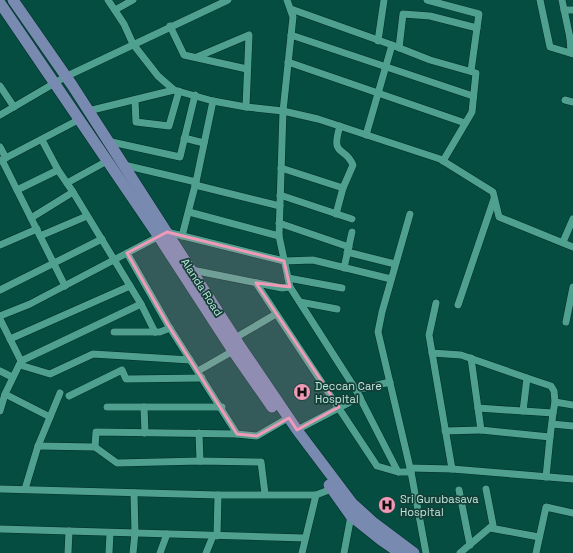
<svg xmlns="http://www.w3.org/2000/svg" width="573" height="553" font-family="'Space Grotesk',sans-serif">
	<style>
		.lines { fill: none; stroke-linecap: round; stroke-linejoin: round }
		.minor-casing { stroke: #012f28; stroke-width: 8 }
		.major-casing { stroke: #012f28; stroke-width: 12 }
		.minor { stroke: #50a08f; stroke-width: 7 }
		.major { stroke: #798ab1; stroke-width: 11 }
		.marked { fill: #f09ab7; fill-opacity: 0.2; stroke: #f09ab7; stroke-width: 3; stroke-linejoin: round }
		.labels { text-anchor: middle; stroke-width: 3.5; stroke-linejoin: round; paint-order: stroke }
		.street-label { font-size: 11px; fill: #c0e6dc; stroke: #133f37 }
		.poi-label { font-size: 11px; fill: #c0e6dc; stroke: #133f37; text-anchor: start }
	</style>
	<rect width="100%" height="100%" fill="#054c41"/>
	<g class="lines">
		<g class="minor-casing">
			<g id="minor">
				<path d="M 108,0 L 124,24 L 133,44 L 158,76 L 174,90"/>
				<path d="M 287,0 L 293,17 L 283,111 L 279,236 L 290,287 L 356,390 L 398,472 L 411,472 L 426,553"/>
				<path d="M 427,0 L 479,14 L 477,28"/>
				<path d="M 540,0 L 550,47 L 573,54"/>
				<path d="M 562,0 L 570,38 L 573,38"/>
				<path d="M 291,9 L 392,45"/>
				<path d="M 115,10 L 133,0"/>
				<path d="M 564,10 L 573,10"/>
				<path d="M 170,26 L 184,55 L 247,69"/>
				<path d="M 291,35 L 473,96"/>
				<path d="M 570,38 L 571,53"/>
				<path d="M 378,41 L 384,0"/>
				<path d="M 399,48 L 403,14 L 430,16 L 477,28 L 471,71"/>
				<path d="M 197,57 L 249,35 L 246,107"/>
				<path d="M 288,62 L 465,123"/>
				<path d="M 0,86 L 14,107"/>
				<path d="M 135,100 L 136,122 L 169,126 L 179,91"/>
				<path d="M 565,100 L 573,102"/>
				<path d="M 88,111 L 174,90 L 213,101 L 246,107 L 283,111 L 318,119 L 440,159 L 493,192 L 499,217 L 573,247"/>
				<path d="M 0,115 L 65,77 L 228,0"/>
				<path d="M 340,126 C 330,158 345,145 353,165 L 343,188"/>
				<path d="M 366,135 L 392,45 L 430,60 L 476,73 L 472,112 L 443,161"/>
				<path d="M 184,138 L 204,143"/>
				<path d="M 107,141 L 180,157 L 195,95"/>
				<path d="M 0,147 L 6,158"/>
				<path d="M 2,160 L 65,286"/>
				<path d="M 0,161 L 80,119"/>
				<path d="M 124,165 L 196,182 L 182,236"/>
				<path d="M 281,168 L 343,188 L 336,214"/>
				<path d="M 196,182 L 213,101"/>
				<path d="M 67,183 L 107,161"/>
				<path d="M 195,185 L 280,206"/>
				<path d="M 17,190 L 58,170"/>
				<path d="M 280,195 L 352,219"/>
				<path d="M 189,212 L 279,236"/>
				<path d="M 410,214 L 382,312 L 378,332 L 411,472"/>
				<path d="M 31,218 L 73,192"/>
				<path d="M 279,223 L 349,247"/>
				<path d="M 40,236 L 87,216"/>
				<path d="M 563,242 L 573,219"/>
				<path d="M 0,245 L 37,229"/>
				<path d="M 347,252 L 395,264"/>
				<path d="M 127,253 L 168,325 L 237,434 L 257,436 L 288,418"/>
				<path d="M 344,268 L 352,232"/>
				<path d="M 192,270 L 282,288 L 290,287"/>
				<path d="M 288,278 L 342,288"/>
				<path d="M 256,283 L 377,466 L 398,472"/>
				<path d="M 0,290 L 102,239"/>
				<path d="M 300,302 L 337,309"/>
				<path d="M 141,304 L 155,332"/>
				<path d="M 458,305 L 494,199"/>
				<path d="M 0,316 L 30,304 L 167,232 L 284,261 L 313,260 L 391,279"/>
				<path d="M 0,319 L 21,361"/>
				<path d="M 566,322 L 573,287"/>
				<path d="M 114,332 L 160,332 L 170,328"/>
				<path d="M 235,338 L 276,314"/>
				<path d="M 10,339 L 130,286"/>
				<path d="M 432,353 L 461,355 L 527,378 L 523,411 L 553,413 L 555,402 L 573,405"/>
				<path d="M 471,358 L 481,430 L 550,437 L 553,413"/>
				<path d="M 20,365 L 50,374 L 93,354 L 190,360"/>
				<path d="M 0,371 L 12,377"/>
				<path d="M 198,371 L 233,351"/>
				<path d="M 527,378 L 551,386 L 554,391 L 555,402"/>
				<path d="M 356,390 L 390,382"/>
				<path d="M 5,394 L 50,417"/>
				<path d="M 69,396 L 122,370 L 126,379 L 202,378"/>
				<path d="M 107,407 L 222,407"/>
				<path d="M 144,407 L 145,433"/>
				<path d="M 478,408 L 523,411"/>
				<path d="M 0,411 L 5,394 L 21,361 L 141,304 L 73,192 L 58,170 L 42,140"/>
				<path d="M 552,424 L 573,426"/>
				<path d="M 297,430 L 360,397"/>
				<path d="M 445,431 L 481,430"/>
				<path d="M 199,433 L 200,461"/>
				<path d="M 38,446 L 95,447 L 96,432 L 237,434"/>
				<path d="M 95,447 L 117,463 L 200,461 L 261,462 L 265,494"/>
				<path d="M 410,468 L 452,469 L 429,335 L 436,303"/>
				<path d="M 452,469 L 573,479"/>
				<path d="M 546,477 L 550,437"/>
				<path d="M 0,489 L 218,495 L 316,495 L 334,488"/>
				<path d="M 25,489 L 38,446 L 60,393"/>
				<path d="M 459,490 L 470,545"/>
				<path d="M 490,528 L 539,537"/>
				<path d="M 0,529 L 305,538"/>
				<path d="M 217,536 L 218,495"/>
				<path d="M 68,553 L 69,531"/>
				<path d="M 109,553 L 110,533"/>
				<path d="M 133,553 L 135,533 L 134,493"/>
				<path d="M 160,553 L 167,534"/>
				<path d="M 206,553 L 213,536"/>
				<path d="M 302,553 L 316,495"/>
				<path d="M 344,553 L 351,516"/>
				<path d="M 460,553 L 493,525 L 486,489"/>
				<path d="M 536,553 L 546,507 L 573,513"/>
			</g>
		</g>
		<g class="major-casing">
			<g id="major">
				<path d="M 13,0 L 72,85 L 240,346 L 297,430 L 352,503 L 374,523 L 414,553"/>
				<path d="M 0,3 L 159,237 L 233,351 L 272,407"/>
				<path d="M 329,485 L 351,516 L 381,540 L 400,553"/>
			</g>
		</g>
		<use href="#minor" class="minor"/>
		<use href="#major" class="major"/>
	</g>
	<path class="marked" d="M 167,232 L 284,261 L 290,287 L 256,283 L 339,407 L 297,430 L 289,418 L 257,436 L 237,434 L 168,325 L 127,253 Z"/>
	<defs>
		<g id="hospital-disc" transform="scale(0.9)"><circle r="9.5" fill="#f09ab7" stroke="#133f37"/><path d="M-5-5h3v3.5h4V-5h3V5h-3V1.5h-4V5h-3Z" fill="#111"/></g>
	</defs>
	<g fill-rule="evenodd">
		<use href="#hospital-disc" x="302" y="392"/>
		<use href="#hospital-disc" x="387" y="505"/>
	</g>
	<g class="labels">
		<g class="street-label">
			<text transform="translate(202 287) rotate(57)" y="4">Alanda Road</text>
		</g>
		<g class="poi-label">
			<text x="315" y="390">Deccan Care<tspan x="315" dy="13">Hospital</tspan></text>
			<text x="400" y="503">Sri Gurubasava<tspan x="400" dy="13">Hospital</tspan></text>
		</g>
	</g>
</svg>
